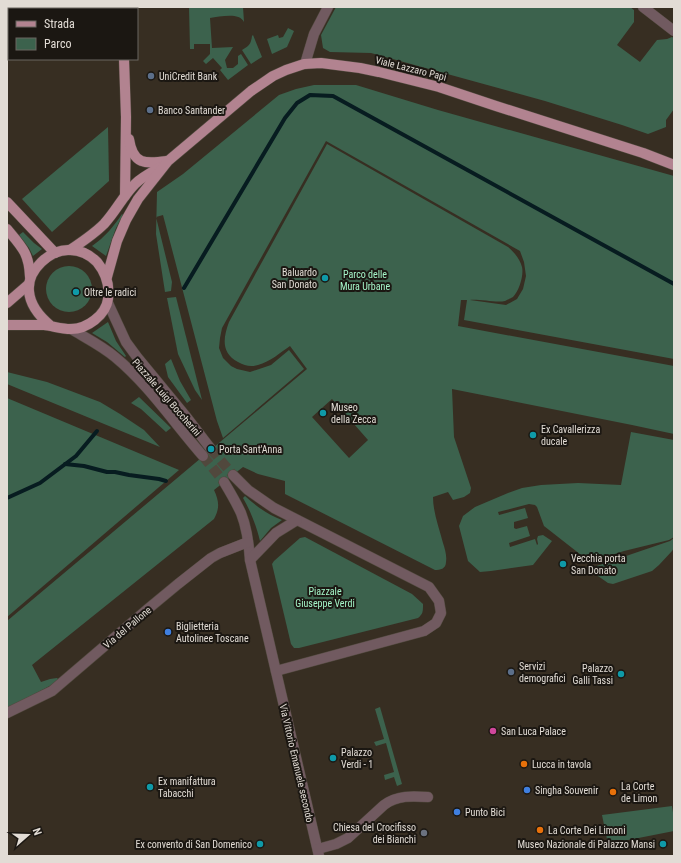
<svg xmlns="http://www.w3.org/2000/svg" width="681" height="863" font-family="'Roboto Condensed',sans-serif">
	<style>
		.green { fill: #3c624d; fill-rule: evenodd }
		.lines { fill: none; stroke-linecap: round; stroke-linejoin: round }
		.stream { stroke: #071c20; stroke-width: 4 }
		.minor-tunnel { stroke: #51483d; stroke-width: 10; stroke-dasharray: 10 5; stroke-linecap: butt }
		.minor-casing { stroke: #524a3f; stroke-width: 11 }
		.primary-casing { stroke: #524a3f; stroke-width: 11 }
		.minor { stroke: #715a60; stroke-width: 10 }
		.primary { stroke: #b28390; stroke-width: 10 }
		.service-dot { fill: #5c6f8a; stroke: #1b1712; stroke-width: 1.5 }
		.culture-dot { fill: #0f9aa8; stroke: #1b1712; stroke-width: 1.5 }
		.shop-dot { fill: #3f7fe0; stroke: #1b1712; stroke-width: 1.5 }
		.hotel-dot { fill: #d1479c; stroke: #1b1712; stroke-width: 1.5 }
		.food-dot { fill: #e8710a; stroke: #1b1712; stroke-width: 1.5 }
		.worship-dot { fill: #6b7280; stroke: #1b1712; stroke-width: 1.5 }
		.labels { text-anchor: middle; stroke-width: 4; stroke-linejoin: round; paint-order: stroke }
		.street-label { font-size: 10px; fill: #e2dcd5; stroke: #1b1712 }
		.poi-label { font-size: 10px; fill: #e2dcd5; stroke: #1b1712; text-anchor: start }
		.park-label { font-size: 10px; fill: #a5f6c9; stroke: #1b1712 }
	</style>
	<rect width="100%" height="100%" fill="#372e22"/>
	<g class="green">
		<path d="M 189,7 L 243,7 L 244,22 C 239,12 220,17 210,18 L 212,48 L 233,47 L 225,60 L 227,68 L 233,68 L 238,64 L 238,56 L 241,54 L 248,65 L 228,80 L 220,70 L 222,68 L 213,58 L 206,64 L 203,61 L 210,54 L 210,44 L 194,44 L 194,49 L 190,49 Z"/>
		<path d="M 336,7 L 630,7 L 634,10 L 634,22 L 617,45 L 640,62 L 657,40 L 667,39 L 672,37 L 674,38 L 674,109 L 666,120 L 666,127 L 648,134 L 622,125 L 545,101 L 371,53 L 330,52 L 323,48 L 321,35 Z"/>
		<path d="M 288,28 L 294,31 L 287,47 L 272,54 L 267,39 L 278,35 L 279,38 L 283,37 Z"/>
		<path d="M 253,35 L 262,57 L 251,64 L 242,50 C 249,46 251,44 252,36 Z"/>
		<path d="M 314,85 L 356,85 L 438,110 L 674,176 L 674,359 L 464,320 L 467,300 L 461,300 L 458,326 L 674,366 L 674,434 L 632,425 L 452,389 L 454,437 L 471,488 L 470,493 L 464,497 L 453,500 L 448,492 L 433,497 C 433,512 439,528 443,543 C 445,549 447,556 446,562 C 446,569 440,570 435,570 L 285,494 L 285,481 L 258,474 L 243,467 L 214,490 C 219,501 220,508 214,519 L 32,665 L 41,682 L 50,679 L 57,678 L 58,679 L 57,682 L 7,709 L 7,621 L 307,369 L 290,346 C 281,352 270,362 258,365 C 251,367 245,366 238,362 C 221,353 223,338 229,322 L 327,144 L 508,247 C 514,252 520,259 522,267 C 524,275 519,291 513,297 C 511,298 507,300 505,301 C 497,303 479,299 470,300 L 506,305 L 517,299 L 523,289 L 526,276 L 524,262 L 520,251 L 326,141 L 222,328 L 220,338 L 219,348 L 223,358 L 231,366 L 237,369 L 250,372 L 271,365 L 289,350 L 304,369 L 223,438 L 217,421 L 163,215 L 156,217 L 172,282 L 171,291 L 165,292 L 156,234 L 157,192 L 183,174 L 279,95 L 296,89 ZM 332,399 L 368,440 L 349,458 L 312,417 Z"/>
		<path d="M 108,127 L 109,181 L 52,232 L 22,199 Z"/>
		<path d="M 122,214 L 123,215 L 116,228 L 106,256 L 92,246 C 105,237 114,226 122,214 Z"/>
		<path d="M 23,232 L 34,243 L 42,249 L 33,256 L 29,248 L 19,235 Z"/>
		<circle cx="69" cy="289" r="23"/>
		<path d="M 176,297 L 202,400 L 195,390 L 178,354 L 167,298 Z"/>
		<path d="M 108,322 L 116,341 L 126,356 L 125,357 L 107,342 L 92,333 Z"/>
		<path d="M 171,359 L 180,381 L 191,400 L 187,403 L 168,377 L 165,364 Z"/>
		<path d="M 7,372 L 47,382 L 100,402 L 120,414 L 144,430 L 160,447 L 7,384 Z"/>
		<path d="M 139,397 L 171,428 L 166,432 L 141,409 L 131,403 Z"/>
		<path d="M 7,398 L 179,470 L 7,617 Z"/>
		<path d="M 631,432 L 674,440 L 674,537 L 669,540 L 624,551 L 590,562 L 544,526 L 537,507 L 535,505 L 529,504 L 498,512 L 499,515 L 525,508 L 528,518 L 514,522 L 514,528 L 516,529 L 527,526 L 530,536 L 509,543 L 510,547 L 535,539 L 537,545 L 538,544 L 537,539 L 538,536 L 543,535 L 552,541 L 533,565 L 491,571 L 480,572 L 468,561 L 459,526 L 463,516 L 475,507 L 508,493 L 522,488 L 541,485 L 578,483 L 621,485 Z"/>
		<path d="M 245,496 C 256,506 268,515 282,520 L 271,528 L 260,541 C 256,525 251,512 243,498 Z"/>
		<path d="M 305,537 L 412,594 L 423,604 C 423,611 423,614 418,618 L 299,648 L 294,648 L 291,644 L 272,564 L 274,561 L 300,538 Z"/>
		<path d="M 674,538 L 674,548 L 672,551 L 659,565 L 652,571 L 613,584 L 608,583 L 588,569 L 670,541 Z"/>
		<path d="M 380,707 L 402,784 L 397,786 L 394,777 L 385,780 L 384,775 L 394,772 L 386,743 L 376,746 L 374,742 L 384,739 L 375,709 Z"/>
		<path d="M 672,806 L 674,819 L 674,831 L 608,844 L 602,815 Z"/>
	</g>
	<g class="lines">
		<g class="stream">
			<path d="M 184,288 L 285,118 L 297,103 L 310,95 L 333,96 L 674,284"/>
			<path d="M 65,464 L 84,466 L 107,472 L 115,472 L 129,475 L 159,479 L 166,481"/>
			<path d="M 7,498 L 40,483 L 76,456 L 97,431"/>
		</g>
		<g class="minor-tunnel">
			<path d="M 211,449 L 233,475"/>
			<path d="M 203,456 L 224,482"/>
		</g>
		<g class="minor-casing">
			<g id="minor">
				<path d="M 643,7 L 674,31"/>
				<path d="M 305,64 L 314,34 L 328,7"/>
				<path d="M 108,303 L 126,342 L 137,357 L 188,419 L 211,449"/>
				<path d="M 71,329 C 86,338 102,346 115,357 C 149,385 174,423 203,456"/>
				<path d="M 233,475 L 248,490 L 274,508 L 429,587 L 439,601 L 441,613 L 436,623 L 424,631 L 276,671"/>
				<path d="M 224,482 C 230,492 236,502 241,513 C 247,528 249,545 250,560 L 319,856"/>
				<path d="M 250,560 L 276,533 L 297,520"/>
				<path d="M 7,713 L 52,691 L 149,608 L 178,584 L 211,558 L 220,553 L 248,542"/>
				<path d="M 318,849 L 336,844 L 348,838 L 384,805 C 397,795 413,796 428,797"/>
			</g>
		</g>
		<g class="primary-casing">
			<g id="primary">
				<path d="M 122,7 L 122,9"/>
				<path d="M 124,59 L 126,117 L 125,196"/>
				<path d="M 129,139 C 133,165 145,164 167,161"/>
				<path d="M 7,202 L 55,253"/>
				<path d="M 7,229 C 22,247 29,253 30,277"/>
				<path d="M 70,250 C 82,242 94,234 104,224 C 116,211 123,196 135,184 C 142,177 152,172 161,167"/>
				<path d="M 107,277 L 117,241 L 126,220 L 138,199 L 168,161 L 251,91 L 273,76 L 286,70 L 304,64 L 321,63 L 360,68 L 379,72 L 439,87 L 496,106 L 643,153 L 674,165"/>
				<path d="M 7,303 L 29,284"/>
				<path d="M 7,325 C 19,325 31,325 44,325 C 53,326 61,329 71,329 C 87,329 106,315 108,299 C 110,285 106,273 97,262 C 90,255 80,250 70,250 C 50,249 27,270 29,291 C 30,305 40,317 51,326"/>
			</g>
		</g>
		<use href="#minor" class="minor"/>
		<use href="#primary" class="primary"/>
	</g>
	<g class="service-dot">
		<circle cx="151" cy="76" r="4"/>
		<circle cx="150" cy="110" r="4"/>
		<circle cx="511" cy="672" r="4"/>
	</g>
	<g class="culture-dot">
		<circle cx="325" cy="278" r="4"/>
		<circle cx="76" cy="292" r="4"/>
		<circle cx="323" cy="413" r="4"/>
		<circle cx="533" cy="435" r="4"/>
		<circle cx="211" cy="449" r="4"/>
		<circle cx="563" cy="564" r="4"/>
		<circle cx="621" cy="674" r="4"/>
		<circle cx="333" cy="758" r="4"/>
		<circle cx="150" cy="787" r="4"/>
		<circle cx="260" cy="844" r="4"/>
		<circle cx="663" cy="844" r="4"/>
	</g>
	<g class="shop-dot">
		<circle cx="168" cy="632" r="4"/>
		<circle cx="527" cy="790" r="4"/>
		<circle cx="457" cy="812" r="4"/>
	</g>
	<circle class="hotel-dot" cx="493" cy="731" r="4"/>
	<g class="food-dot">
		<circle cx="524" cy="764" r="4"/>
		<circle cx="613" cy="792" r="4"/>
		<circle cx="540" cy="830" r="4"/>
	</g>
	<circle class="worship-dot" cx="424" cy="833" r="4"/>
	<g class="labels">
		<g class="street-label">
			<text transform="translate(411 68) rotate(14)" y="4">Viale Lazzaro Papi</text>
			<text transform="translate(167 397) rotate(49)" y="4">Piazzale Luigi Boccherini</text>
			<text transform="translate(127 627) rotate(-40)" y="4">Via del Pallone</text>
			<text transform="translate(297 763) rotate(77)" y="4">Via Vittorio Emanuele secondo</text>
		</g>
		<g class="poi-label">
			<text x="159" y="80">UniCredit Bank</text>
			<text x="158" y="114">Banco Santander</text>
			<text x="317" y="276" text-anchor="end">Baluardo<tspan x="317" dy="12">San Donato</tspan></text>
			<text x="84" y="296">Oltre le radici</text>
			<text x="331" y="411">Museo<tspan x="331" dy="12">della Zecca</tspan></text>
			<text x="541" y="433">Ex Cavallerizza<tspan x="541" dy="12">ducale</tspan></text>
			<text x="219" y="453">Porta Sant'Anna</text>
			<text x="571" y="562">Vecchia porta<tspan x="571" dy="12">San Donato</tspan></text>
			<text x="176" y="630">Biglietteria<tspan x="176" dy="12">Autolinee Toscane</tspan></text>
			<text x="519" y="670">Servizi<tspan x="519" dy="12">demografici</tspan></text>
			<text x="613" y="672" text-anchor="end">Palazzo<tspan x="613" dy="12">Galli Tassi</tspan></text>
			<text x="501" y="735">San Luca Palace</text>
			<text x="341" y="756">Palazzo<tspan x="341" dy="12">Verdi - 1</tspan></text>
			<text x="532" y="768">Lucca in tavola</text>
			<text x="158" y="785">Ex manifattura<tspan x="158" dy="12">Tabacchi</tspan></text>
			<text x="621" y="790">La Corte<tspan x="621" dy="12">de Limon</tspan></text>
			<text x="535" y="794">Singha Souvenir</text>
			<text x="465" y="816">Punto Bici</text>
			<text x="416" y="831" text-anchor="end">Chiesa del Crocifisso<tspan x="416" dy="12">dei Bianchi</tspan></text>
			<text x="548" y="834">La Corte Dei Limoni</text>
			<text x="252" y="848" text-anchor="end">Ex convento di San Domenico</text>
			<text x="655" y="848" text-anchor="end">Museo Nazionale di Palazzo Mansi</text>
		</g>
		<g class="park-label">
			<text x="365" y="278">Parco delle<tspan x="365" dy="12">Mura Urbane</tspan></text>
			<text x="325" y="595">Piazzale<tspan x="325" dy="12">Giuseppe Verdi</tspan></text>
		</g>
	</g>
	<rect width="681" height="863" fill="none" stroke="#e2dcd5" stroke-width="16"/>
	<rect x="8" y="8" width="130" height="52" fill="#1b1712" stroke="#6b6660"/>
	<rect x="16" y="21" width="20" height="6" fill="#b28390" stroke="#6b6660"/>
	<text x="44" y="28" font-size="12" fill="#e2dcd5">Strada</text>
	<rect x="16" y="38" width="20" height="12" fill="#3c624d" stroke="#6b6660"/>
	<text x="44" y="48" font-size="12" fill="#e2dcd5">Parco</text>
	<g transform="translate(28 835) rotate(70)" stroke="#1b1712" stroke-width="3" paint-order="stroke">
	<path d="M0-3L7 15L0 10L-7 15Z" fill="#e2dcd5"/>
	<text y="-6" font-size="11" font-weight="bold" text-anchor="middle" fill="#e2dcd5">N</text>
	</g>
</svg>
